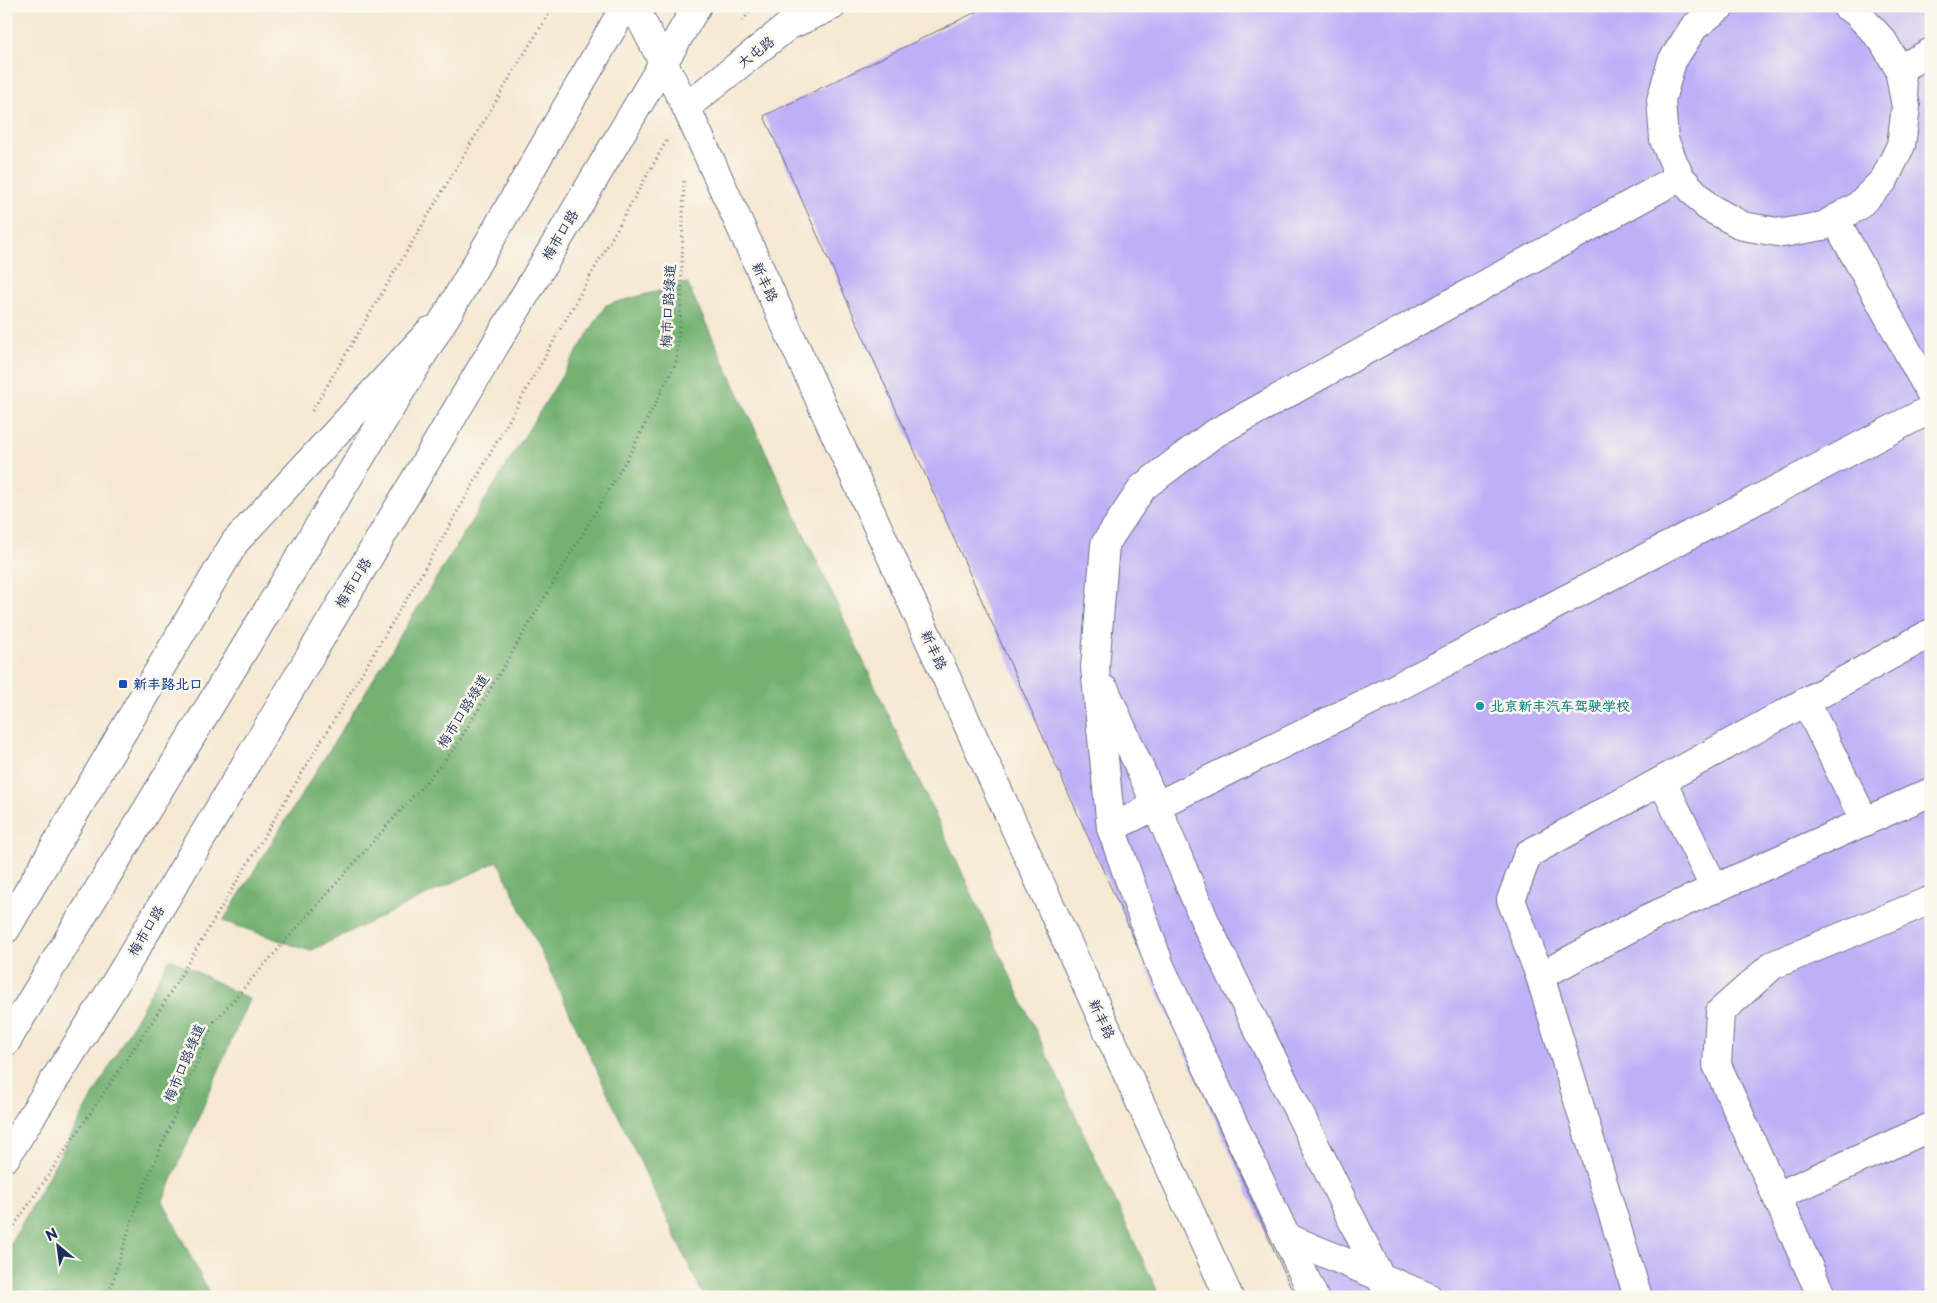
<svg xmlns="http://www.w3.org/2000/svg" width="1937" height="1303" font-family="'Playpen Sans','LXGW WenKai TC',sans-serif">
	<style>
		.forest { fill: #75b272; stroke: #487068 }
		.building { fill: #beaff7 }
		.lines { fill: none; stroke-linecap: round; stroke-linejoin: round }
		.minor-casing { stroke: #687087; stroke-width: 30 }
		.major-casing { stroke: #687087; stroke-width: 30 }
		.path { stroke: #687087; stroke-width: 3; stroke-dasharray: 1 4; stroke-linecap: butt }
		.minor { stroke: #fff; stroke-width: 28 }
		.major { stroke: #fff; stroke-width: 28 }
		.transit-dot { fill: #1a4fb4; stroke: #fbf7ec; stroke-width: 2 }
		.culture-dot { fill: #0f9aa8; stroke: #fbf7ec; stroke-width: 2 }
		.labels { text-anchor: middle; stroke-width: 5; stroke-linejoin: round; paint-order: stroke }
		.street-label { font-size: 14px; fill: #1b2f5e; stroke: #fbf7ec }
		.transit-label { font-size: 14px; font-weight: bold; fill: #164399; stroke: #fbf7ec; text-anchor: start }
		.culture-label { font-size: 14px; font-weight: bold; fill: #0d838f; stroke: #fbf7ec; text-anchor: start }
	</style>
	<rect width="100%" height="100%" fill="#fbf7ec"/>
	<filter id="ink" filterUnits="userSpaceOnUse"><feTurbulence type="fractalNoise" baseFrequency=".02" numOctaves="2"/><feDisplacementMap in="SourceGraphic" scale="10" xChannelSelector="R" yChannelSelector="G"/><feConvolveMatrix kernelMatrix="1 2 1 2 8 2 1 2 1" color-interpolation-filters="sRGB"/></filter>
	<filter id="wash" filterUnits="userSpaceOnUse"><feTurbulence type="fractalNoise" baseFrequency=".0096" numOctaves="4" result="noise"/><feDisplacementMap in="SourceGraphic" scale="20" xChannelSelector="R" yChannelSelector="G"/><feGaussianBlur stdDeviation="1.12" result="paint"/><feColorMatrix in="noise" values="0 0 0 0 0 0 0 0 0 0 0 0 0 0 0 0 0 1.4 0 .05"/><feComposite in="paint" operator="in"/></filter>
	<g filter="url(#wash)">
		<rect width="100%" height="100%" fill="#f6e8d2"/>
		<g class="forest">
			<path d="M 687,283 L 1160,1297 L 704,1297 L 498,861 L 310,951 L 223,921 L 606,305 Z"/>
			<path d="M 170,958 L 249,999 L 163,1201 L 211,1297 L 6,1297 L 6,1252 Z"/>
		</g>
		<g id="blocks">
			<path class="building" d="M 988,6 L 1931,6 L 1931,1297 L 1295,1297 L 764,116 Z"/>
		</g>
	</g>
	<g filter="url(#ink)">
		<use href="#blocks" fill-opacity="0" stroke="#687087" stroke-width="1"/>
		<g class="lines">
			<g class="minor-casing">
				<g id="minor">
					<path d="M 634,6 L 686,107 L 1229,1297"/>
					<path d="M 1721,6 L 1694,27 L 1672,61 L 1661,100 L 1664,140 L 1680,177 L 1708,207 L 1743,226 L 1783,233 L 1823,226 L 1857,207 L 1884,180 L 1901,145 L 1906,107 L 1899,69 L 1883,41 L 1856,12 L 1846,6"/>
					<path d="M 1899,69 L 1931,52"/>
					<path d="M 686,107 L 788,26 L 832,6"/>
					<path d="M 1835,219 L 1931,394"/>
					<path d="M 1105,690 L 1156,805 L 1207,926 L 1390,1297"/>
					<path d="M 1806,702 L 1865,822"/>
					<path d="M 1662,781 L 1715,889"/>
					<path d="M 1111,828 L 1386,693 L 1931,409"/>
					<path d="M 6,929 L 235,542 L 430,331"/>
					<path d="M 1540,976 L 1651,917 L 1931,792"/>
					<path d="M 1777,1196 L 1931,1127"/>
					<path d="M 1286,1237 L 1428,1297"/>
					<path d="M 1314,1297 L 1160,966 L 1111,828 L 1095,668 L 1105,544 L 1143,487 L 1212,435 L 1680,177"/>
					<path d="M 1638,1297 L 1540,976 L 1511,900 L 1528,854 L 1931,633"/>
					<path d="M 1822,1297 L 1717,1065 L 1720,1012 L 1773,965 L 1931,900"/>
				</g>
			</g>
			<g class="major-casing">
				<g id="major">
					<path d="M 6,1042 L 451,308 L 625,6"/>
					<path d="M 6,1157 L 113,987 L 697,6"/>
				</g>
			</g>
			<g class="path">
				<path d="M 743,21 L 753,6"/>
				<path d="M 312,411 L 521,59 L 554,6"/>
				<path d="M 6,1238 L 161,1008 L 437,548 L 667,140"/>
				<path d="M 108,1297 L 137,1204 L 214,1022 L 454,750 L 630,454 L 676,362 L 681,309 L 684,178"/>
			</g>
			<use href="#minor" class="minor"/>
			<use href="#major" class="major"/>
		</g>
	</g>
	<rect class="transit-dot" x="118" y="679" width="10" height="10" rx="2.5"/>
	<circle class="culture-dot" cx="1480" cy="706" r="5"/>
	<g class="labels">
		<g class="street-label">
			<text transform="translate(756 52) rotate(-38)" y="5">大屯路</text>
			<text transform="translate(560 235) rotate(-59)" y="5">梅市口路</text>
			<text transform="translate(765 282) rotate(65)" y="5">新丰路</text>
			<text transform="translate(668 306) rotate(-87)" y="5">梅市口路绿道</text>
			<text transform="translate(353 583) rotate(-59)" y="5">梅市口路</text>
			<text transform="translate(934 650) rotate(65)" y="5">新丰路</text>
			<text transform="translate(463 711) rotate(-58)" y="5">梅市口路绿道</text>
			<text transform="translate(146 931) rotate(-59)" y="5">梅市口路</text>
			<text transform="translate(1102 1019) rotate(65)" y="5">新丰路</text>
			<text transform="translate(184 1063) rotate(-67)" y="5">梅市口路绿道</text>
		</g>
		<g class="transit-label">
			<text x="133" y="689">新丰路北口</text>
		</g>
		<g class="culture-label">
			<text x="1490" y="711">北京新丰汽车驾驶学校</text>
		</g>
	</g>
	<rect width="1937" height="1303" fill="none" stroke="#fbf7ec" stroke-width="25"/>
	<g transform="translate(58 1246) rotate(331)" stroke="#fbf7ec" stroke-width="4" paint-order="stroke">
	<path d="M0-4L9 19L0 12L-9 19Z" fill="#1b2f5e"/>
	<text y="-8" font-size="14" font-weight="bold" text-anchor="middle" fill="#1b2f5e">N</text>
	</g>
</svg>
